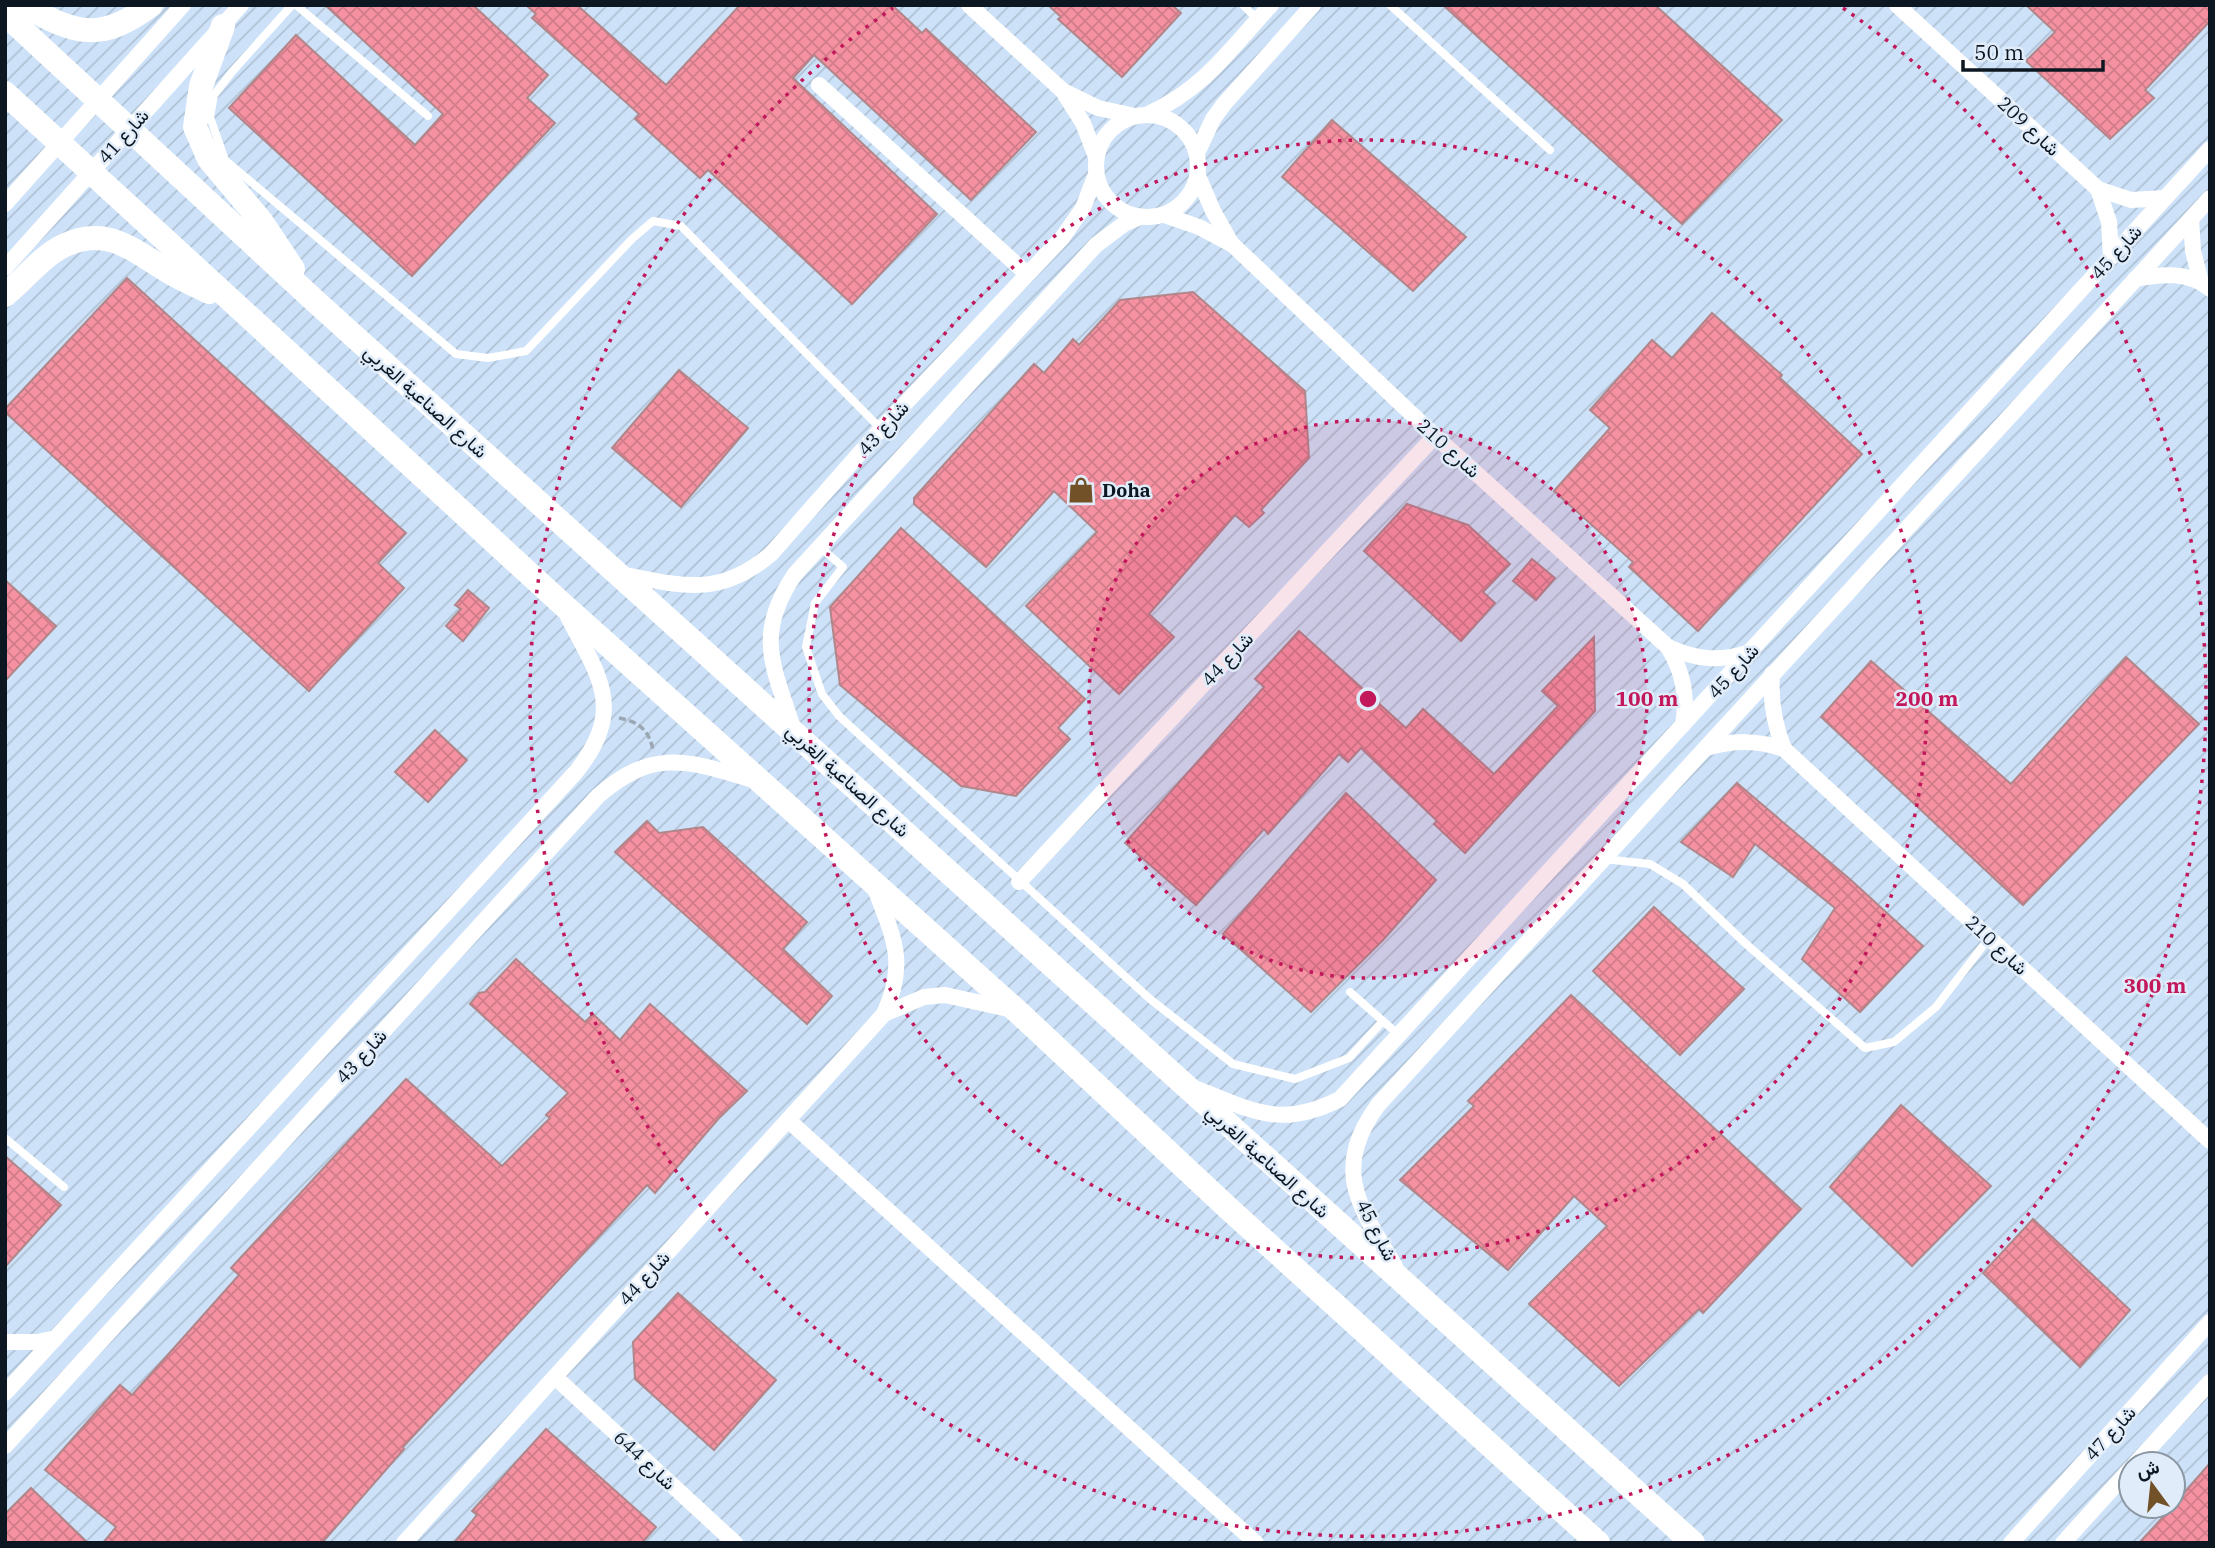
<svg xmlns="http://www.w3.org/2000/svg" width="2215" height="1548" font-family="'IBM Plex Serif',Vazirmatn,serif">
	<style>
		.industrial { fill: url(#industrial-furrows); fill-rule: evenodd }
		.building { fill: url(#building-cross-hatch); stroke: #b1868b; stroke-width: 2 }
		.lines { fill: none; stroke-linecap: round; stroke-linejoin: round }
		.path { stroke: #9ca7b4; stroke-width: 3.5; stroke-dasharray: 7 3.5; stroke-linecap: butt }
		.service { stroke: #fff; stroke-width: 8 }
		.minor { stroke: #fff; stroke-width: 16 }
		.primary { stroke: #fff; stroke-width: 24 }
		.ring { fill: none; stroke: #c2185b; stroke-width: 3.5; stroke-dasharray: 3.5 7 }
		.labels { text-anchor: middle; stroke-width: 5; stroke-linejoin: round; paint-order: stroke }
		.street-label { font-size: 19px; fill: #0c1722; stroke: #e0ecf9 }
		.poi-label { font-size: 19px; font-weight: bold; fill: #0c1722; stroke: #e0ecf9; text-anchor: start }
		.centre { fill: #c2185b; stroke: #e0ecf9; stroke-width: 3.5 }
		.ring-label { font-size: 21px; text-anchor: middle; font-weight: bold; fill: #c2185b; stroke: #e0ecf9; stroke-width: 5; stroke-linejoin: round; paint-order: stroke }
	</style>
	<defs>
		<pattern id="industrial-furrows" width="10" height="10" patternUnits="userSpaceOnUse" patternTransform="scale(1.75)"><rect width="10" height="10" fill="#cde2f8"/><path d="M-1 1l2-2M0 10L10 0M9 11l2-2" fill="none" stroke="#afc1d4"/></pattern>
		<pattern id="building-cross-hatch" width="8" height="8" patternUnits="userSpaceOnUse" patternTransform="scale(1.75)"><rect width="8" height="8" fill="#f591a1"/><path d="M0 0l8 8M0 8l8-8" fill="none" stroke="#d17c8a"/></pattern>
	</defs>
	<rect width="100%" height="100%" fill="#e0ecf9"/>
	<path class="industrial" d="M 5,5 L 2210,5 L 2210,1543 L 5,1543 ZM 2131,1464 L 2173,1464 L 2173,1506 L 2131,1506 Z"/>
	<g class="building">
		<path d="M 325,5 L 473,5 L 548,75 L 527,98 L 555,123 L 412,276 L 229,108 L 296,35 L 415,145 L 443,114 Z"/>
		<path d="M 526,5 L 577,5 L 666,85 L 740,5 L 892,5 L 922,33 L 926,29 L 1036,132 L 971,200 L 814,55 L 793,78 L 937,214 L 852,304 L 708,170 L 700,178 L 635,119 L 639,114 L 532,18 L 536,14 Z"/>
		<path d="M 1048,5 L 1172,5 L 1181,13 L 1122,77 L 1058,19 L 1061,17 Z"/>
		<path d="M 1443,5 L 1655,5 L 1782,120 L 1682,224 Z"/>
		<path d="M 2026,5 L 2210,5 L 2210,21 L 2145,90 L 2154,98 L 2110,139 L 2026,61 L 2055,32 Z"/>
		<path d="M 1332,120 L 1466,237 L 1413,291 L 1282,177 Z"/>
		<path d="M 127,278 L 406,533 L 378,563 L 404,588 L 309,691 L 5,412 L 5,409 Z"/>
		<path d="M 1193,292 L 1305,391 L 1309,458 L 1261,510 L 1264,513 L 1249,527 L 1235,515 L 1149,614 L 1174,637 L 1119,694 L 1026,606 L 1097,532 L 1054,491 L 986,567 L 914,504 L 914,498 L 1034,364 L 1044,373 L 1073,339 L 1079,345 L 1120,300 Z"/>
		<path d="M 1712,313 L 1782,375 L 1780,378 L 1862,454 L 1698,631 L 1629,567 L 1633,562 L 1554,491 L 1610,428 L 1590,410 L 1652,340 L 1672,358 Z"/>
		<path d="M 679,370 L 748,428 L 681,507 L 612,448 Z"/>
		<path d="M 1407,504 L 1468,525 L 1510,564 L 1483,592 L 1495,603 L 1461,641 L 1364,551 Z"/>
		<path d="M 901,528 L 1085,699 L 1058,728 L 1070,739 L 1016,796 L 961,786 L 840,685 L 830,607 Z"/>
		<path d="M 1532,559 L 1555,578 L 1536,600 L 1513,581 Z"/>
		<path d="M 5,580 L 56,626 L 5,681 Z"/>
		<path d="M 468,590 L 489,608 L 463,641 L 446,626 L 461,609 L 455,605 Z"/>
		<path d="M 1299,631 L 1406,728 L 1423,709 L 1494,774 L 1558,706 L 1542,691 L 1594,637 L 1595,711 L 1465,853 L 1434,824 L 1437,821 L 1361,748 L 1348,762 L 1339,754 L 1268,834 L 1264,829 L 1196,905 L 1125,843 L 1264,687 L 1255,679 Z"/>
		<path d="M 2126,657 L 2199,724 L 2023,905 L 1821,717 L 1871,661 L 2011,784 Z"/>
		<path d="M 435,730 L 467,760 L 428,802 L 395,772 Z"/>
		<path d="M 1737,783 L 1852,881 L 1923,946 L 1860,1012 L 1802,959 L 1835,908 L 1755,844 L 1733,877 L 1681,842 Z"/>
		<path d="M 1346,793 L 1436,880 L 1384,939 L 1311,1012 L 1223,934 Z"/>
		<path d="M 647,821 L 659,833 L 703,827 L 807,922 L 783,949 L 832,996 L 807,1024 L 615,852 Z"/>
		<path d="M 1654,907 L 1744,989 L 1680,1055 L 1593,971 Z"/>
		<path d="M 516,959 L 585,1022 L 593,1014 L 620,1040 L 650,1004 L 747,1091 L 719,1118 L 655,1193 L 647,1185 L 403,1447 L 404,1449 L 322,1543 L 103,1543 L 116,1527 L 45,1470 L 120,1385 L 132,1395 L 239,1275 L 231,1268 L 406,1079 L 502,1166 L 550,1118 L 546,1115 L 568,1093 L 470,1004 L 479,993 L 485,992 Z"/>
		<path d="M 1571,995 L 1801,1209 L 1703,1313 L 1699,1309 L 1619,1386 L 1529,1304 L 1607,1226 L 1574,1196 L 1508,1270 L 1400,1180 L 1474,1106 L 1468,1101 Z"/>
		<path d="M 1901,1105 L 1991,1186 L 1912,1266 L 1830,1187 Z"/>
		<path d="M 5,1156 L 61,1205 L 5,1267 Z"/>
		<path d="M 2033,1219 L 2130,1310 L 2080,1367 L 1983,1273 Z"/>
		<path d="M 678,1293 L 776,1380 L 714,1450 L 635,1379 L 633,1342 Z"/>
		<path d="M 546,1429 L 656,1527 L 642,1543 L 454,1543 L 477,1515 L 472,1511 Z"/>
		<path d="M 2210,1463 L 2210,1543 L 2139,1543 L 2173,1506 Z"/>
		<path d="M 31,1488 L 88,1543 L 5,1543 L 5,1514 Z"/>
	</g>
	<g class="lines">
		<path class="path" d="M 619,718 C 639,722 649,730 653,750"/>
		<g class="service">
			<path d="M 292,5 L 231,73 L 214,95 L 210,117 L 225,160 L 456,354 L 488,358 L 526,351 L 632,239 L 653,221 L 681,226 L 881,429"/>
			<path d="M 296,5 L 428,116"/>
			<path d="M 1243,5 L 1258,20"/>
			<path d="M 1390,5 L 1550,150"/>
			<path d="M 820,547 L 843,567 L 815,603 L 806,647 L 822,694 L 839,716 L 1150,999 L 1233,1064 L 1295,1079 L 1349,1058 L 1383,1021"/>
			<path d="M 1604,859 L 1650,864 L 1683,884 L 1745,943 L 1865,1048 L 1894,1042 L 1936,1007 L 1989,938"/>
			<path d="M 1350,992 L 1400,1036"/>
			<path d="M 5,1138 L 64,1187"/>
		</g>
		<g class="minor">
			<path d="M 969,5 L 1063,91 L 1098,108 L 1135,116"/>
			<path d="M 1897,5 L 2098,189 L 2131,200 L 2165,198"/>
			<path d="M 819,85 L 1027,274"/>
			<path d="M 1064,93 L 1083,123 L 1096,157"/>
			<path d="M 1148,114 C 1205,88 1230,49 1271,5"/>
			<circle cx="1147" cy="166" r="51"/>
			<path d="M 1197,153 L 1213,119 L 1224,104 L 1313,5"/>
			<path d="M 1198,176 L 1213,211 L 1231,243"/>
			<path d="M 2098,189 L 2109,222 L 2111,257"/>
			<path d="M 5,204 L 183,5"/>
			<path d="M 1164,215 L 1199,227 L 1233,245 L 1435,436 L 1668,647 C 1683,672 1688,696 1683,725"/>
			<path d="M 2191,219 L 2193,251 L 2201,282"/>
			<path d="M 5,268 L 241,5"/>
			<path d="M 2135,279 C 2161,274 2189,271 2210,289"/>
			<path d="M 621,574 C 682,586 719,598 771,554 L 881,429 L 1062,238 L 1083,208 L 1096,174"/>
			<path d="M 1668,647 C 1697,660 1720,662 1750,652"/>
			<path d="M 1772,674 C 1770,701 1774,724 1784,749"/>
			<path d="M 793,728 C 773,665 754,634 795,574 L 1096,245 L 1124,224 L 1140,217"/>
			<path d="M 1706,748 C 1734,740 1757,740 1784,749 L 2210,1141"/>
			<path d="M 1019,882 L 1435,436"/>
			<path d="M 884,1014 L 924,997 L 945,995 L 1013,1010"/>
			<path d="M 1197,1089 C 1253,1111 1281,1129 1340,1099 L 2210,149"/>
			<path d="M 788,1120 L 1256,1543"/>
			<path d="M 1395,1266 C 1359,1206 1331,1170 1378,1105 L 2210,198"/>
			<path d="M 5,1342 L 37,1342 L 56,1338"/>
			<path d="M 555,1377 L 735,1543"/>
			<path d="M 5,1393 L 576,772 C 625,710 601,679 568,617"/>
			<path d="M 5,1446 L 598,796 C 654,747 688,761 754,780"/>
			<path d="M 2135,1464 L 2210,1382"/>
			<path d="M 404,1543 L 884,1014 C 908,961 893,937 874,886"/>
			<path d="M 2011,1543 L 2210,1322"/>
			<path d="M 2063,1543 L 2131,1468"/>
		</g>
		<g class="primary">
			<path d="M 24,5 C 75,35 102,42 151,5"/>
			<path d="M 5,14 L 315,301 L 1693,1543"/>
			<path d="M 223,26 L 201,86 L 195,127 L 209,159 L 261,221 L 293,269"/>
			<path d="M 5,93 L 560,602 L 1018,1012 L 1228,1208 L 1598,1543"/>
			<path d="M 5,295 C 24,280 41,257 63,246 C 106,225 131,249 166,270 C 180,279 195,285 209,292"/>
		</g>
	</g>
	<circle cx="1368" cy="699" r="279" fill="#c2185b" fill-opacity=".12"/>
	<g class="ring">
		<circle cx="1368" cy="699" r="279"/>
		<circle cx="1368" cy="699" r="559"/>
		<path d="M1843 8A838 838 0 1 1 893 8"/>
	</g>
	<defs>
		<g id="shop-bare" transform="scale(2.1)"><path d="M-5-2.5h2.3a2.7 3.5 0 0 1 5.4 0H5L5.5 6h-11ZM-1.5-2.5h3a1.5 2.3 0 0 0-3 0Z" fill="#725128" stroke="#e0ecf9" stroke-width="2.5" paint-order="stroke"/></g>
	</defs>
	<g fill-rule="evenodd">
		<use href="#shop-bare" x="1081" y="490"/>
	</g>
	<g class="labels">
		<g class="street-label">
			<text transform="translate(2029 126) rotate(43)" y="7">شارع 209</text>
			<text transform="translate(123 136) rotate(-48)" y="7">شارع 41</text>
			<text transform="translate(2116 252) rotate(-48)" y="7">شارع 45</text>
			<text transform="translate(426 401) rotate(42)" y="7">شارع الصناعية الغربي</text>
			<text transform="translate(883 428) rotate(-48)" y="7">شارع 43</text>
			<text transform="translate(1449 448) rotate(42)" y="7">شارع 210</text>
			<text transform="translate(1227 659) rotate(-47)" y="7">شارع 44</text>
			<text transform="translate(1733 671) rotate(-48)" y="7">شارع 45</text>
			<text transform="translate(848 780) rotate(42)" y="7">شارع الصناعية الغربي</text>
			<text transform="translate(1997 945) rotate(43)" y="7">شارع 210</text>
			<text transform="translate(361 1056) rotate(-48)" y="7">شارع 43</text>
			<text transform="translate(1268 1161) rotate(42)" y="7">شارع الصناعية الغربي</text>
			<text transform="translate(1377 1230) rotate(63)" y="7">شارع 45</text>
			<text transform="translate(644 1278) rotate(-48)" y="7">شارع 44</text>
			<text transform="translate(2110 1433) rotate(-48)" y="7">شارع 47</text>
			<text transform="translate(645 1460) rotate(43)" y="7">شارع 644</text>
		</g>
		<g class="poi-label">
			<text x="1102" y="497">Doha</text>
		</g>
	</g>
	<circle cx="1368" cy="699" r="10" class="centre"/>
	<g class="ring-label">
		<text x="1647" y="706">100 m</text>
		<text x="1927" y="706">200 m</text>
		<text x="2155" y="993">300 m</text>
	</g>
	<rect width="2215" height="1548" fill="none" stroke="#0c1722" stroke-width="14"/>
	<g transform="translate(2152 1485) rotate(345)"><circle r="33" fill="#e0ecf9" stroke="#8b97a3" stroke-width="2"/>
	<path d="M0-5L12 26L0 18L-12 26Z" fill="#725128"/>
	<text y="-10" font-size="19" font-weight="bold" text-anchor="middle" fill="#0c1722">ش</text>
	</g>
	<path d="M1963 60v10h140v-10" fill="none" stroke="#0c1722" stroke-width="3.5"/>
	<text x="1974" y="60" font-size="21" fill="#0c1722" stroke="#e0ecf9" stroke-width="5" paint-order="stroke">50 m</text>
</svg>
